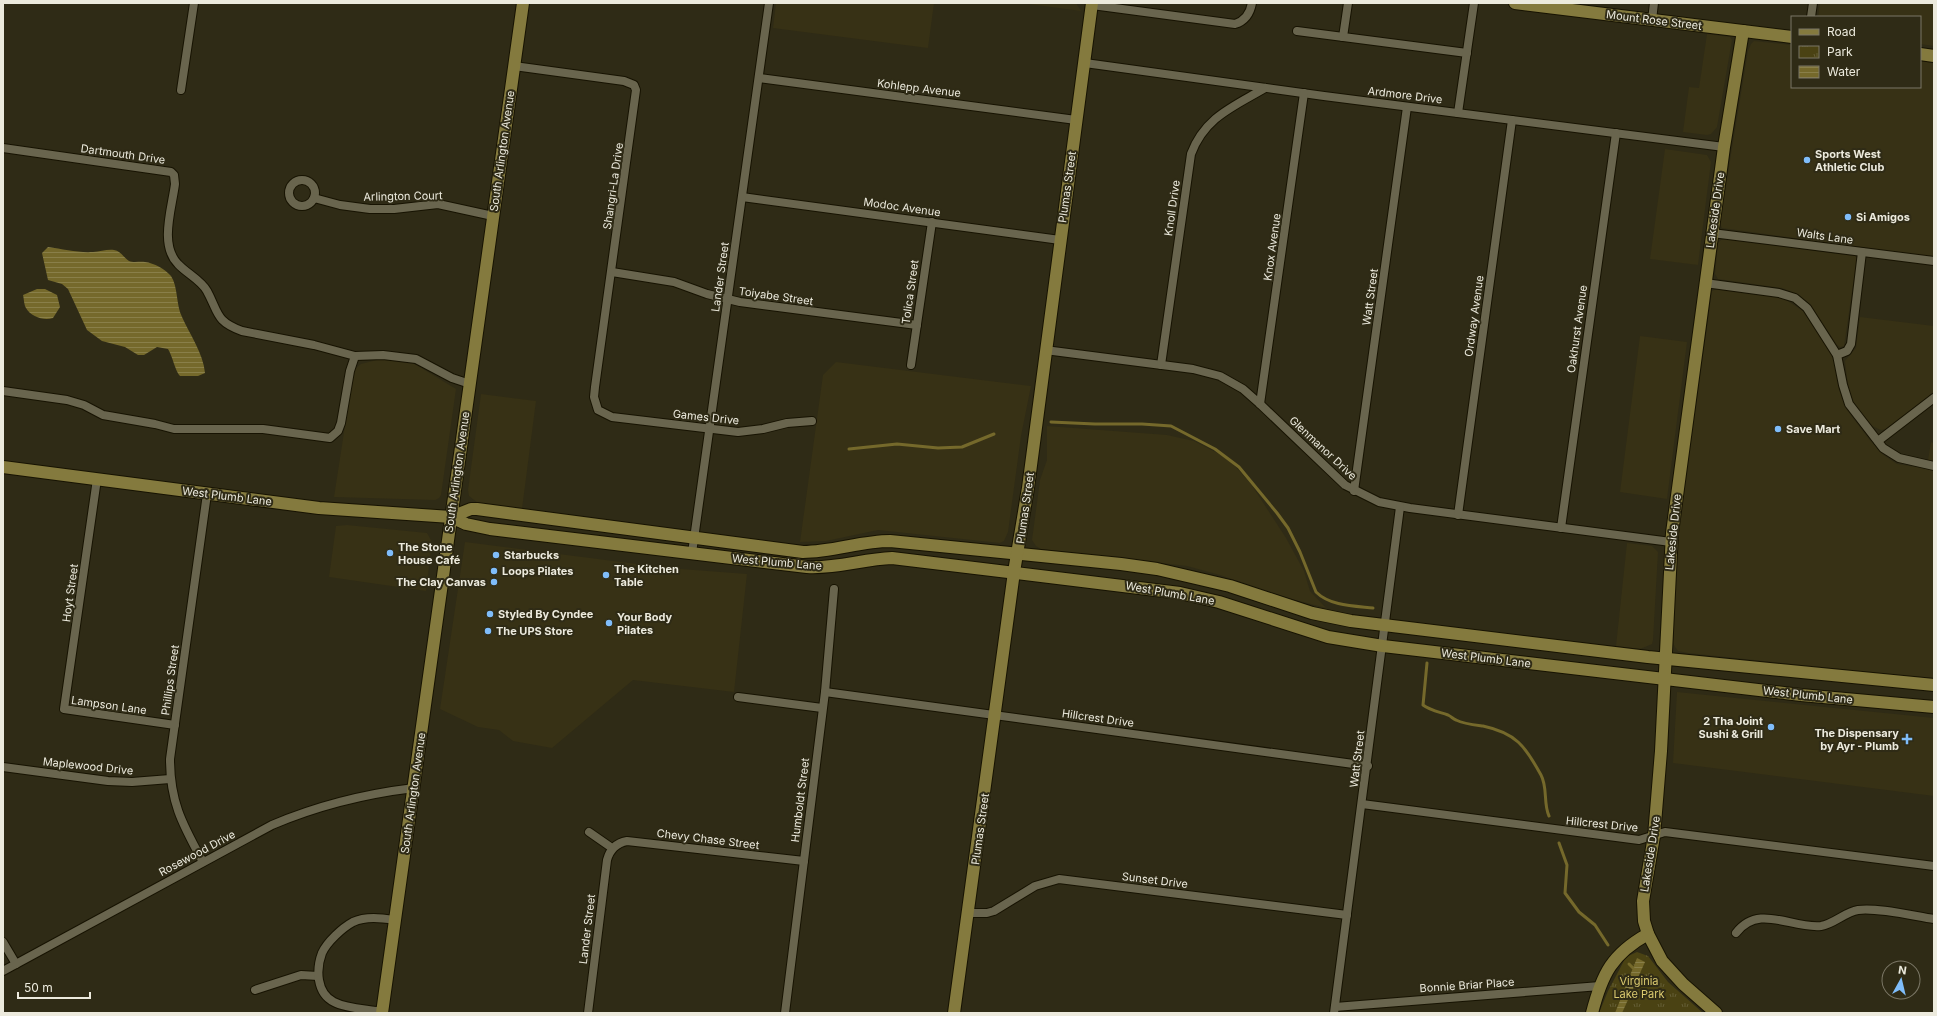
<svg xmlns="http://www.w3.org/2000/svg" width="1937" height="1016" font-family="Inter,sans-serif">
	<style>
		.built { fill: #373115 }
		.park { fill: url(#park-tufts) }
		.water { fill: url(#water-rules) }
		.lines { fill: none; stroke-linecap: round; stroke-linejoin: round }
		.stream { stroke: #75692b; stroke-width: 3 }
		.street-casing { stroke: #171302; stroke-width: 10 }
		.secondary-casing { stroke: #171302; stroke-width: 14 }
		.street { stroke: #69654e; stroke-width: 8 }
		.secondary { stroke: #847a3e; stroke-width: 12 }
		.poi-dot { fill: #7fbdfa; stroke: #2f2b16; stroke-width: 1.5 }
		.labels { text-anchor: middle; stroke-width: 4; stroke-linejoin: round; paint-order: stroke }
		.street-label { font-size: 11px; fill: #eceadd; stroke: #2f2b16 }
		.poi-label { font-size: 11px; font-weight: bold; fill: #eceadd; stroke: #2f2b16; text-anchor: start }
		.park-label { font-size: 11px; fill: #dbca6f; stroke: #2f2b16 }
	</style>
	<defs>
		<pattern id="park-tufts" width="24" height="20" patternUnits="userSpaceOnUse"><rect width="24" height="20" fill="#4a4213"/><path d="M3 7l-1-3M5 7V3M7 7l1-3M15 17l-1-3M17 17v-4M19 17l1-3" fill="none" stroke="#645d35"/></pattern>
		<pattern id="water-rules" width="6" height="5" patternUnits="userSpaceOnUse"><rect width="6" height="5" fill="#75692b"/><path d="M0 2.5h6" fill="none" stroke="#897f49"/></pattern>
	</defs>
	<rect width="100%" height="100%" fill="#2f2b16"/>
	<g class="built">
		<path d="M 776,3 L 934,3 L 928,48 L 773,28 Z"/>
		<path d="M 1021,3 L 1076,3 L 1081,11 Z"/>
		<path d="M 1820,3 L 1934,3 L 1934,46 L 1920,44 L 1920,17 L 1818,17 Z"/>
		<path d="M 1707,34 L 1730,37 L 1732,40 L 1717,127 L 1711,134 L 1707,135 L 1683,132 L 1689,87 L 1699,88 Z"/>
		<path d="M 1754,41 L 1792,45 L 1792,87 L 1920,87 L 1920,61 L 1934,63 L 1934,257 L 1722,228 L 1720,223 L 1722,209 L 1748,51 L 1751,44 Z"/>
		<path d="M 1665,149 L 1707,155 L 1711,162 L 1698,265 L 1650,259 Z"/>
		<path d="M 1725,239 L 1855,256 L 1857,258 L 1844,346 L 1840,347 L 1837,345 L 1810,304 L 1799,295 L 1782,288 L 1718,279 L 1715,274 L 1718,243 L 1721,240 Z"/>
		<path d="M 1717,289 L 1783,298 L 1803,311 L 1833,356 L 1839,390 L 1847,410 L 1868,438 L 1882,454 L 1897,464 L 1934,470 L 1934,679 L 1688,653 L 1678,651 L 1675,647 L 1673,643 L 1678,532 L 1712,291 Z"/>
		<path d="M 1860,317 L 1934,326 L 1934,392 L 1886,429 L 1881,430 L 1872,426 L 1859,411 L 1852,401 L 1848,386 L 1845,361 L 1856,348 Z"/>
		<path d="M 1640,336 L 1687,342 L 1667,499 L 1620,492 Z"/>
		<path d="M 381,359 L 413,363 L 456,389 L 441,495 L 439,498 L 435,500 L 334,497 L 353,374 L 355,369 L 361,364 Z"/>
		<path d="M 836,362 L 1031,386 L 1021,436 L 1008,532 L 1004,541 L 1000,543 L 878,530 L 826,541 L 800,542 L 823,375 Z"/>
		<path d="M 481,394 L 536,401 L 522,509 L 478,503 L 469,496 L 468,490 Z"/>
		<path d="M 1047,426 L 1167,435 L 1194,441 L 1223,456 L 1233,464 L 1251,484 L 1286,538 L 1304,571 L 1310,591 L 1326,608 L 1288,598 L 1220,575 L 1187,566 L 1041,549 L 1036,546 L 1032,540 L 1040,480 L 1047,460 Z"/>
		<path d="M 1931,442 L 1934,443 L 1934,461 L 1928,460 Z"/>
		<path d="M 347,525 L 427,533 L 432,542 L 426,591 L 329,577 L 336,526 Z"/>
		<path d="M 465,542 L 668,568 L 747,574 L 734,692 L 633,680 L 552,748 L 513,741 L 499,730 L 478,727 L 440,709 Z"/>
		<path d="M 1627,543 L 1652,546 L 1658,552 L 1653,640 L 1652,644 L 1640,649 L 1616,646 Z"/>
		<path d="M 1677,692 L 1934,718 L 1934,796 L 1673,763 Z"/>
	</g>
	<path class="park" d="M 1637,952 L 1648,956 L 1668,982 L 1703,1013 L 1599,1013 L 1608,991 L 1626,957 Z"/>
	<g class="water">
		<path d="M 48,247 C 63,249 78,253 93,252 C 100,252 107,249 114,250 C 121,251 124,258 129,261 C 134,263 140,261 145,262 C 154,263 165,269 171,276 C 178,286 176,305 182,317 C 190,335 203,353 205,373 L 198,376 L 180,376 C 175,371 173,357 168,349 L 157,347 L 144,355 L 138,355 L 125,347 L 102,341 L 87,330 L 68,289 L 62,284 L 48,280 L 42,253 Z"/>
		<path d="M 37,289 L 45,289 L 57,295 L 60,307 L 53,318 C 44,321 31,317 26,308 C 24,305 24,299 23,295 Z"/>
		<path d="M 1637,958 L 1645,962 L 1622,1013 L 1615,1013 Z"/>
	</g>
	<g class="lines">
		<g class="stream">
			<path d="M 1051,422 L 1095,424 L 1142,424 L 1171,426 L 1215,449 L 1239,467 L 1277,513 L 1288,528 L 1300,552 L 1316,592 C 1330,606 1354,606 1373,608"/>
			<path d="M 849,449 L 897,444 L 938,448 L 962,447 L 994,434"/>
			<path d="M 1427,663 L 1423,705 C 1431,711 1440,712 1448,715 C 1452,717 1453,719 1456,720 C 1464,724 1475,725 1483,726 C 1516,733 1525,746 1541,775 C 1548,788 1543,803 1549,816"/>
			<path d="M 1559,843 L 1567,865 L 1565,893 L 1579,912 L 1595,925 L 1608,945"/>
			<path d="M 1629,964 L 1633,968"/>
		</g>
		<g class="street-casing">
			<g id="street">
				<path d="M 1092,5 L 1235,24 C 1245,21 1250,14 1252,3"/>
				<path d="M 1811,17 L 1813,3"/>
				<path d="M 1652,20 L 1654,3"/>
				<path d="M 1297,31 L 1467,53"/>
				<path d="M 1343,37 L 1348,3"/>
				<path d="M 1085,63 L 1324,96 L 1724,147"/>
				<path d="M 514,66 L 624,81 L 634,85 L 636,90 L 595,387 L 594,397 L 598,410 L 612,417 L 738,432 L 763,429 L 787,423 L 812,421"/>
				<path d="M 759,78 L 1076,120"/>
				<path d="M 181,90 L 194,3"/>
				<path d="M 1458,113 L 1474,3"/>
				<path d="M 3,148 L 171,172 L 174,175 L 175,184 C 172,208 159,245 178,264 C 186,273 201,280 207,291 C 219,313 215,321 242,331 L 314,345 L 355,356 L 383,355 L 416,359 L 452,378 L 470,384"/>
				<circle cx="302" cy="193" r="13"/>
				<path d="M 742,197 L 1060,240"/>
				<path d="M 314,198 L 340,205 L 370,209 L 394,209 L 438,204 L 493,216"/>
				<path d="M 1712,233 L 1934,261"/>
				<path d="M 612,272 L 674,282 L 707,294 L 740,302 L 917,325"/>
				<path d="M 1705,283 L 1779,293 L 1795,298 L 1807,308 L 1837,355 L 1843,385 L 1849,404 L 1883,448 L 1899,458 L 1934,466"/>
				<path d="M 1045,350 L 1193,369 L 1220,376 L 1243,389 L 1260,404 L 1345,485 L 1379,502 L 1410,508 L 1671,542"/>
				<path d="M 1837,355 L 1847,351 L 1851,344 L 1862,252"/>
				<path d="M 911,365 L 932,222"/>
				<path d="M 1161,365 L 1191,154 C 1205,117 1233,107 1265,88"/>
				<path d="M 3,391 L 67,400 L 84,405 L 103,415 L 155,424 L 174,429 L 263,429 L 330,438 L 338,431 L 341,423 L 350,371 L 355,356"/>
				<path d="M 1260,404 L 1304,93"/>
				<path d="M 1878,441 L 1934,398"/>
				<path d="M 97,479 L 64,709 L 175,725"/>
				<path d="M 1354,491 L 1407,107"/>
				<path d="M 1458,515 L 1512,120"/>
				<path d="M 1561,528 L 1616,133"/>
				<path d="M 692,553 L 769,3"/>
				<path d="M 825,692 L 1368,766"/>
				<path d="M 738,697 L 822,708"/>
				<path d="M 3,767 L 108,781 L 132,782 L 170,779"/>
				<path d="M 1362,804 L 1639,840 L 1665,832 L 1934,866"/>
				<path d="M 589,832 L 612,848"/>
				<path d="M 203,862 C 183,825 170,803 170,759 L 207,494"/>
				<path d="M 968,913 L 987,913 L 994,911 L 1035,886 L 1059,879 L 1347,915"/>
				<path d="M 1736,933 C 1759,903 1791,929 1821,926 C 1834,924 1845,912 1858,910 C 1876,907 1914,916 1934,919"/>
				<path d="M 3,942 L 16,964"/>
				<path d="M 3,971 L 272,825 C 319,805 364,794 414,788"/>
				<path d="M 255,990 L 301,975 L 318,976"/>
				<path d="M 1335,1007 L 1600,986"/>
				<path d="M 382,1012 C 367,1009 347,1009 334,1002 C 316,993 316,969 322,953 C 327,942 342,928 353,922 C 366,916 381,918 395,920"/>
				<path d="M 588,1013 L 607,860 C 610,849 616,843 627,841 L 804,861"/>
				<path d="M 785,1013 L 825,692 L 834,589"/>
				<path d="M 1334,1013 L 1400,507"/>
			</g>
		</g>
		<g class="secondary-casing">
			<g id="secondary">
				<path d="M 1515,3 L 1792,37"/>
				<path d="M 1920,54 L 1934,56"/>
				<path d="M 3,467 L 319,508 L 451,517 L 466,524 L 490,529 L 807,567 C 836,569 863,559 892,558 L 1180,593 L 1219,602 L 1328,637 L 1383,646 L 1801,695 L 1934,707"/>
				<path d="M 451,517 L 471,509 L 477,509 L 803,552 C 833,552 861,541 890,541 L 1121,564 L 1157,569 L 1230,586 L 1312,613 L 1351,621 L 1648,657 L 1934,685"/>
				<path d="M 382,1013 L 523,3"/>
				<path d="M 954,1013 L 1014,572 L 1028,488 L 1092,3"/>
				<path d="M 1592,1013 C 1602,974 1612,954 1648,934"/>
				<path d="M 1716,1013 L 1683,984 L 1662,961 L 1648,934 L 1644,921 L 1643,901 L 1654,836 L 1661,751 L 1672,533 L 1724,147 L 1743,31"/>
			</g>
		</g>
		<use href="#street" class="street"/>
		<use href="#secondary" class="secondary"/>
	</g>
	<g class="poi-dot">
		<circle cx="1807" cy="160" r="4"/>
		<circle cx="1848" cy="217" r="4"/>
		<circle cx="1778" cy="429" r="4"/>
		<circle cx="390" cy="553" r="4"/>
		<circle cx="496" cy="555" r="4"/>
		<circle cx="494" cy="571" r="4"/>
		<circle cx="606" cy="575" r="4"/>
		<circle cx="494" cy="582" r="4"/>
		<circle cx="490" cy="614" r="4"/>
		<circle cx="609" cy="623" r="4"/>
		<circle cx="488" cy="631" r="4"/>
		<circle cx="1771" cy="727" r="4"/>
		<path d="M1905 733h4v4h4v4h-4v4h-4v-4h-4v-4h4z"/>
	</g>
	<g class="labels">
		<g class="street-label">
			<text transform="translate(1654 20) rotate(7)" y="4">Mount Rose Street</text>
			<text transform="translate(919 88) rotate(7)" y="4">Kohlepp Avenue</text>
			<text transform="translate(1405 95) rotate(7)" y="4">Ardmore Drive</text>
			<text transform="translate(502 151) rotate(-82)" y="4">South Arlington Avenue</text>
			<text transform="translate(123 154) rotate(8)" y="4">Dartmouth Drive</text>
			<text transform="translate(613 186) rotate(-82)" y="4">Shangri-La Drive</text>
			<text transform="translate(1067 187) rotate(-82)" y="4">Plumas Street</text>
			<text transform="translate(403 196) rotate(-1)" y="4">Arlington Court</text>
			<text transform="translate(902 207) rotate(8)" y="4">Modoc Avenue</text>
			<text transform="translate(1172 208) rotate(-82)" y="4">Knoll Drive</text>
			<text transform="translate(1715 210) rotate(-82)" y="4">Lakeside Drive</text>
			<text transform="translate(1825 236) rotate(8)" y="4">Walts Lane</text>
			<text transform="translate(1272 247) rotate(-82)" y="4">Knox Avenue</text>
			<text transform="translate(720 277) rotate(-82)" y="4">Lander Street</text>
			<text transform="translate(910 292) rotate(-82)" y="4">Tolica Street</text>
			<text transform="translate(776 296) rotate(8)" y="4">Toiyabe Street</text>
			<text transform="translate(1370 297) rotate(-82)" y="4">Watt Street</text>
			<text transform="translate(1474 316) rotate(-82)" y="4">Ordway Avenue</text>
			<text transform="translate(1577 329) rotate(-82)" y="4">Oakhurst Avenue</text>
			<text transform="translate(706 417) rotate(6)" y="4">Games Drive</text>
			<text transform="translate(1323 448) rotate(43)" y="4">Glenmanor Drive</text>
			<text transform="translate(457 472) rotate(-82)" y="4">South Arlington Avenue</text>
			<text transform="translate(227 496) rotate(7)" y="4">West Plumb Lane</text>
			<text transform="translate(1025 508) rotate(-82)" y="4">Plumas Street</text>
			<text transform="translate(1673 532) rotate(-84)" y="4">Lakeside Drive</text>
			<text transform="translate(777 562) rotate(5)" y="4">West Plumb Lane</text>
			<text transform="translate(70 593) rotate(-82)" y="4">Hoyt Street</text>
			<text transform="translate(1170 593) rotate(10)" y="4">West Plumb Lane</text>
			<text transform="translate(1486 658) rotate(7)" y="4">West Plumb Lane</text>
			<text transform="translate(170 680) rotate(-82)" y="4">Phillips Street</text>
			<text transform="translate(1808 695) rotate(6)" y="4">West Plumb Lane</text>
			<text transform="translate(109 705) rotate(8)" y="4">Lampson Lane</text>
			<text transform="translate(1098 718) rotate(8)" y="4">Hillcrest Drive</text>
			<text transform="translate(1357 759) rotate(-83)" y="4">Watt Street</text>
			<text transform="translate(88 766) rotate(6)" y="4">Maplewood Drive</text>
			<text transform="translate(413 793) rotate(-82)" y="4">South Arlington Avenue</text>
			<text transform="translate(800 800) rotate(-83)" y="4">Humboldt Street</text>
			<text transform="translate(1602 824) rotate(6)" y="4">Hillcrest Drive</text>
			<text transform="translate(980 829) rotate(-82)" y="4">Plumas Street</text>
			<text transform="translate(708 839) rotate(7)" y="4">Chevy Chase Street</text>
			<text transform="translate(197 853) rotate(-28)" y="4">Rosewood Drive</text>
			<text transform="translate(1650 854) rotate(-81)" y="4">Lakeside Drive</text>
			<text transform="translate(1155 880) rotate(7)" y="4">Sunset Drive</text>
			<text transform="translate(587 929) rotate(-83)" y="4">Lander Street</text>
			<text transform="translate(1467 985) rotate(-4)" y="4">Bonnie Briar Place</text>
		</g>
		<g class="poi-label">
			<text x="1815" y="158">Sports West<tspan x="1815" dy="13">Athletic Club</tspan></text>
			<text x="1856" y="221">Si Amigos</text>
			<text x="1786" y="433">Save Mart</text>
			<text x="398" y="551">The Stone<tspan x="398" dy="13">House Café</tspan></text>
			<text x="504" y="559">Starbucks</text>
			<text x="614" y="573">The Kitchen<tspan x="614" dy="13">Table</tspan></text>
			<text x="502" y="575">Loops Pilates</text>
			<text x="486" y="586" text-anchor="end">The Clay Canvas</text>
			<text x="498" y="618">Styled By Cyndee</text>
			<text x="617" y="621">Your Body<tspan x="617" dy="13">Pilates</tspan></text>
			<text x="496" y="635">The UPS Store</text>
			<text x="1763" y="725" text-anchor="end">2 Tha Joint<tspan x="1763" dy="13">Sushi &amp; Grill</tspan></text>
			<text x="1899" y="737" text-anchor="end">The Dispensary<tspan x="1899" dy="13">by Ayr - Plumb</tspan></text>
		</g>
		<g class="park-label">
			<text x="1639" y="985">Virginia<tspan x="1639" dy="13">Lake Park</tspan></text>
		</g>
	</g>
	<rect width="1937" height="1016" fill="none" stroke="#eceadd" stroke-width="8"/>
	<rect x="1791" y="16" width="130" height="72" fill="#2f2b16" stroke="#7b7766"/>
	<rect x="1799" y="29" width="20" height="6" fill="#847a3e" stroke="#7b7766"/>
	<text x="1827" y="36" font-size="12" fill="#eceadd">Road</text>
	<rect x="1799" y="46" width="20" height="12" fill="url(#park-tufts)" stroke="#7b7766"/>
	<text x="1827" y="56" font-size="12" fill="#eceadd">Park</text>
	<rect x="1799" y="66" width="20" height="12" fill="url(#water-rules)" stroke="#7b7766"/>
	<text x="1827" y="76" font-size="12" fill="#eceadd">Water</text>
	<g transform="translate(1901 980) rotate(8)"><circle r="19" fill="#2f2b16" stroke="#7b7766"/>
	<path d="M0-3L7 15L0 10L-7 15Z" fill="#7fbdfa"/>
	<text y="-6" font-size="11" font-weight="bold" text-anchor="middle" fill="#eceadd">N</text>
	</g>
	<path d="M18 992v6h72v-6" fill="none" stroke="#eceadd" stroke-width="2"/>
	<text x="24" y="992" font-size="12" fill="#eceadd" stroke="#2f2b16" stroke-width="3" paint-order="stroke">50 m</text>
</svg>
